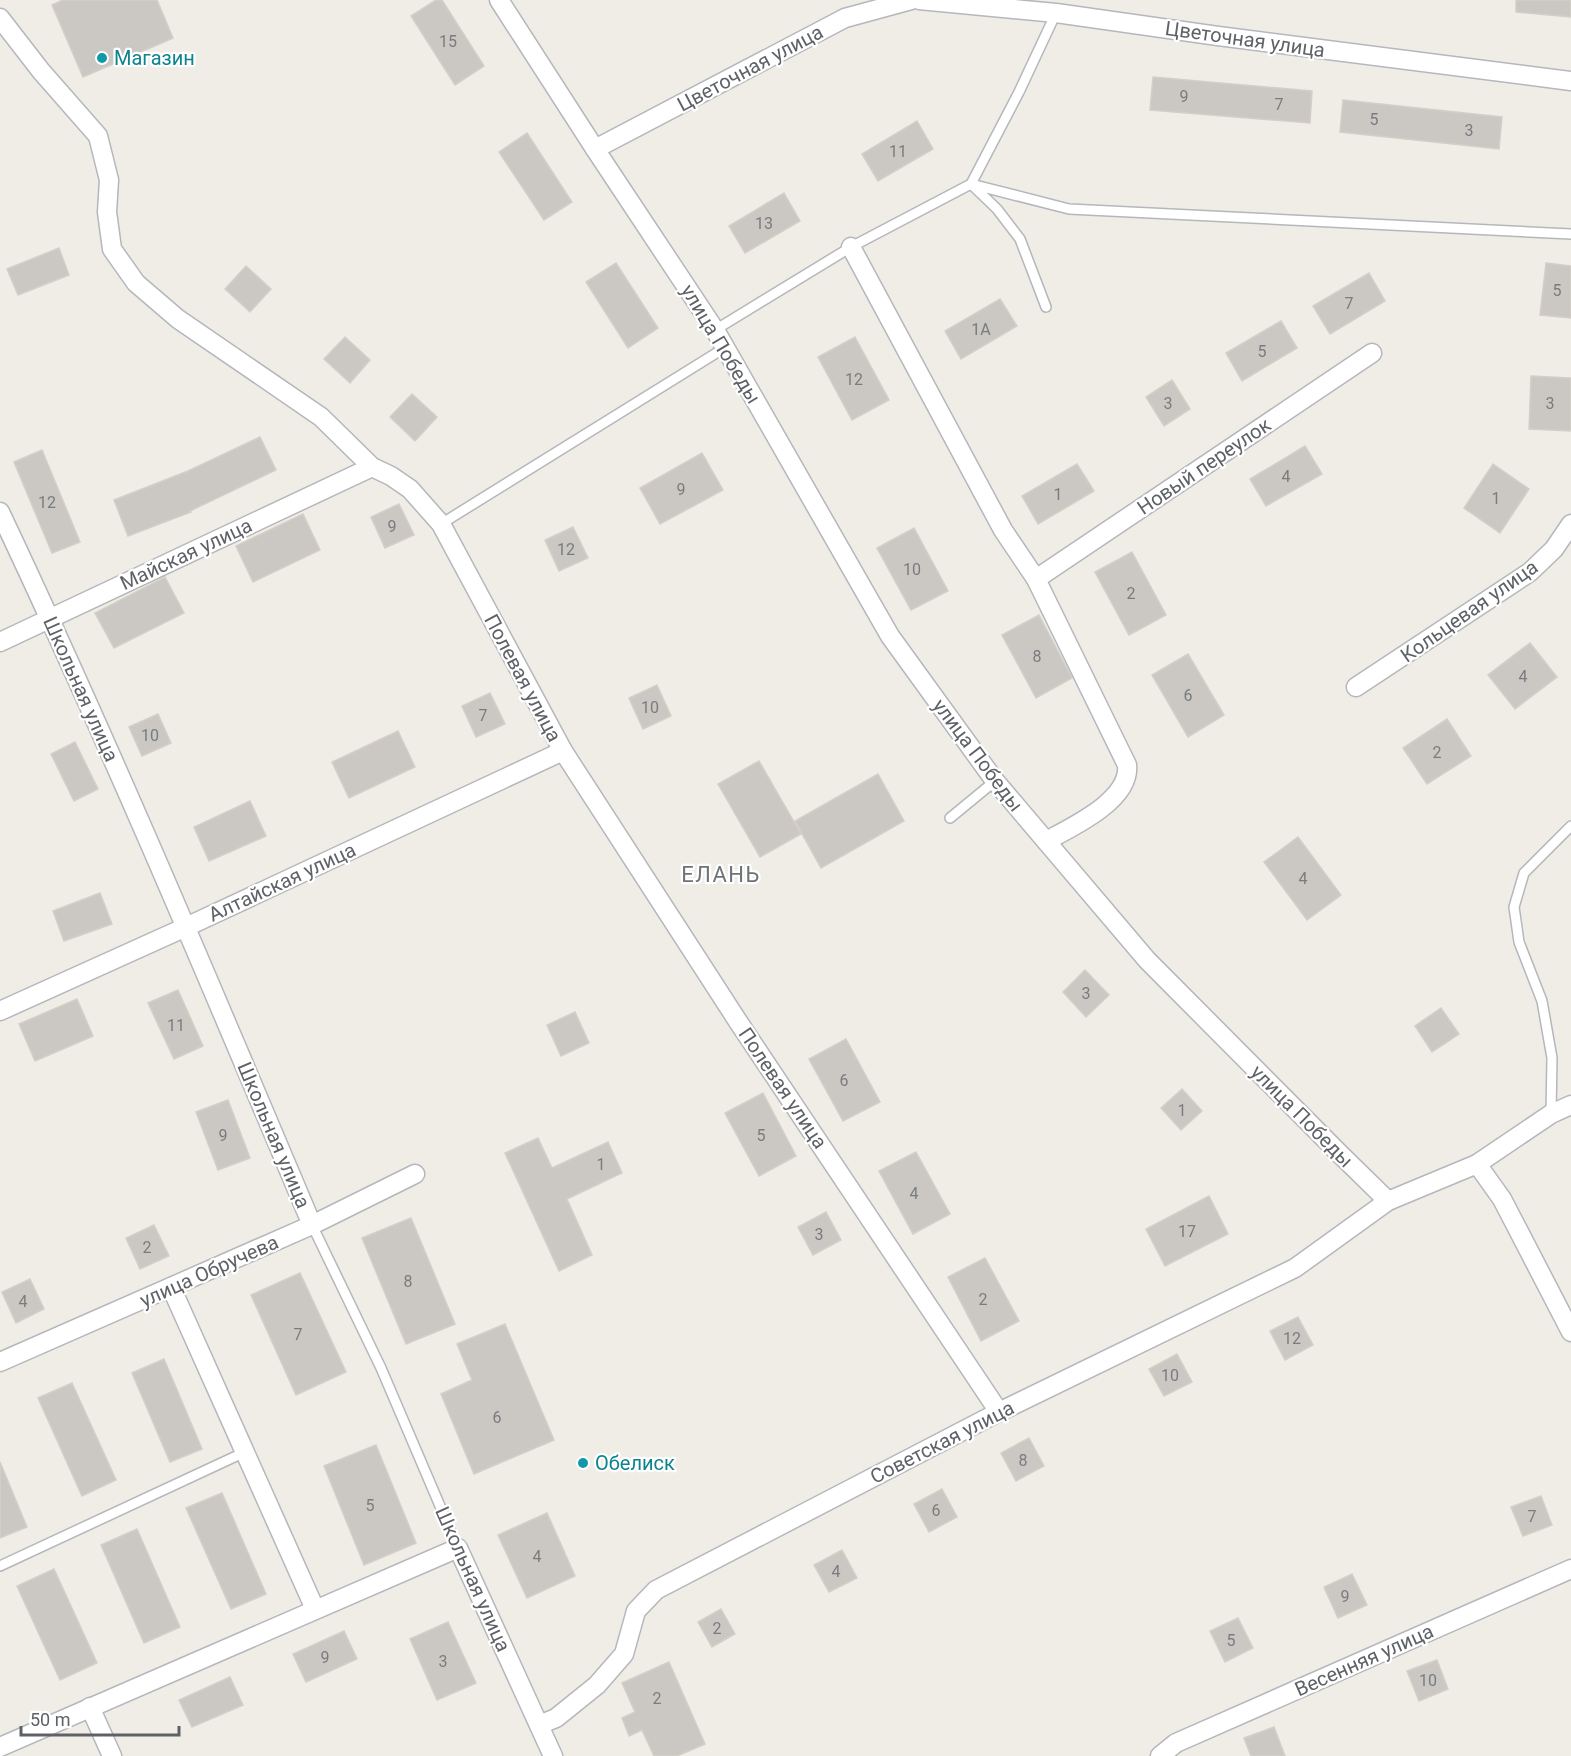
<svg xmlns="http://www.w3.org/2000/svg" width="1571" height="1756" font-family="Roboto,sans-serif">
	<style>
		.building { fill: #cbc8c4; stroke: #d4cfc6; stroke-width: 1.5 }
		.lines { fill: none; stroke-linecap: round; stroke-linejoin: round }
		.lane-casing { stroke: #b4b7bb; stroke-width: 12 }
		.street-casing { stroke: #b4b7bb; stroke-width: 21 }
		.lane { stroke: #fff; stroke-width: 9 }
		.street { stroke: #fff; stroke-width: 18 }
		.culture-dot { fill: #0f9aa8; stroke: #fff; stroke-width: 2 }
		.labels { text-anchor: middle; stroke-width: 4.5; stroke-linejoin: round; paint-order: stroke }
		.number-label { font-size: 16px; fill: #797c7e }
		.street-label { font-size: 20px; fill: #5e6266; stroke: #fff }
		.culture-label { font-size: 20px; fill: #0d838f; stroke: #fff; text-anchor: start }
		.quarter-label { font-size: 22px; letter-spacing: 1.5px; fill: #6f7478; stroke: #fff }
	</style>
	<rect width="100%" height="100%" fill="#f0ede7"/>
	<g class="building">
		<path d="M 63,0 L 157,0 L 173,38 L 83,77 L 52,5 Z"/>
		<path d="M 436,0 L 442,0 L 484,66 L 455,85 L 411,16 Z"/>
		<path d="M 1516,0 L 1571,0 L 1571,17 L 1516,12 Z"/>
		<path d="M 1153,77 L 1312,91 L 1310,123 L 1150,110 Z"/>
		<path d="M 1343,100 L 1502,117 L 1499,149 L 1340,132 Z"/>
		<path d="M 917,121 L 933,149 L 878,181 L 862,154 Z"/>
		<path d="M 527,133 L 572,202 L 544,220 L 499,152 Z"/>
		<path d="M 784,193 L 800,221 L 745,253 L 729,226 Z"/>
		<path d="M 59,248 L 69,275 L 18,295 L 7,269 Z"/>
		<path d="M 616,263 L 658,328 L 628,348 L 586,282 Z"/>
		<path d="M 1546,263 L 1571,266 L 1571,318 L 1540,315 Z"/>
		<path d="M 246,266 L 271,289 L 250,312 L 225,289 Z"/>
		<path d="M 1369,273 L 1385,301 L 1330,334 L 1313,306 Z"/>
		<path d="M 1000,299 L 1017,326 L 961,359 L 945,331 Z"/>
		<path d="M 1281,321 L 1297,348 L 1242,381 L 1226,353 Z"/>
		<path d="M 345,337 L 370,360 L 350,383 L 324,359 Z"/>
		<path d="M 855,337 L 889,400 L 852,420 L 818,357 Z"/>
		<path d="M 1531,376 L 1571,378 L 1571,431 L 1529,429 Z"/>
		<path d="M 1172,380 L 1190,409 L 1164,426 L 1146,397 Z"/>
		<path d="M 412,394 L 437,417 L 415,441 L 390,417 Z"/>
		<path d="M 260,437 L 276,470 L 190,511 L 191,512 L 128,536 L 114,500 L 188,471 Z"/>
		<path d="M 1305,446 L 1322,474 L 1266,506 L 1250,479 Z"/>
		<path d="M 42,450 L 80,542 L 52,553 L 14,462 Z"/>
		<path d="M 702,453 L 723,490 L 660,524 L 640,488 Z"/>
		<path d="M 1077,464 L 1094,491 L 1038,524 L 1022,496 Z"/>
		<path d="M 1493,464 L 1529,489 L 1500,533 L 1464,508 Z"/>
		<path d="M 399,504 L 414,535 L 385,548 L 371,517 Z"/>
		<path d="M 303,514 L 320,550 L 253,582 L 236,546 Z"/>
		<path d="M 573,527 L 588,558 L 559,571 L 545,540 Z"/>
		<path d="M 914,528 L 948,591 L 911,610 L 877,548 Z"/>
		<path d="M 1132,552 L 1166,615 L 1129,635 L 1095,572 Z"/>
		<path d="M 165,577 L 184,613 L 114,648 L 95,613 Z"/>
		<path d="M 1039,615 L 1072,678 L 1036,698 L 1002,635 Z"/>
		<path d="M 1530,643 L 1557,677 L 1515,709 L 1488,675 Z"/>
		<path d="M 1188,654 L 1224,715 L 1188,737 L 1152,675 Z"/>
		<path d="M 657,685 L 671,716 L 643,729 L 629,698 Z"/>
		<path d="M 490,693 L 505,724 L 476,737 L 462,706 Z"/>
		<path d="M 158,714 L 171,743 L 142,756 L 129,727 Z"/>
		<path d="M 1447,719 L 1471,756 L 1427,784 L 1403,748 Z"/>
		<path d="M 398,731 L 415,767 L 349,798 L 332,762 Z"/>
		<path d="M 75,742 L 98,789 L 74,801 L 51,754 Z"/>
		<path d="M 759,761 L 801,834 L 760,857 L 718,784 Z"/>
		<path d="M 878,774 L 904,821 L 821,868 L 795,821 Z"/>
		<path d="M 250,801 L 266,836 L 209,861 L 194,827 Z"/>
		<path d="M 1298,837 L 1341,895 L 1307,920 L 1264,862 Z"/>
		<path d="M 100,893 L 112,924 L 64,941 L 53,911 Z"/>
		<path d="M 1085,970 L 1109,995 L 1086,1017 L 1063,992 Z"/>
		<path d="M 178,990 L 203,1046 L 174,1059 L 148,1003 Z"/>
		<path d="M 77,999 L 93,1036 L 35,1061 L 19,1024 Z"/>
		<path d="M 1441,1008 L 1459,1034 L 1432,1052 L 1415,1026 Z"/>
		<path d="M 575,1012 L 589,1043 L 561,1056 L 547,1025 Z"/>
		<path d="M 846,1039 L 880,1102 L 843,1121 L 809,1059 Z"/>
		<path d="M 1182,1089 L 1202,1111 L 1181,1130 L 1161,1108 Z"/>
		<path d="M 763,1093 L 796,1156 L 759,1176 L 725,1113 Z"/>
		<path d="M 228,1100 L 250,1158 L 218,1170 L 196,1112 Z"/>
		<path d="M 538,1138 L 552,1168 L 608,1142 L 622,1173 L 567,1199 L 592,1255 L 559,1271 L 505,1153 Z"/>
		<path d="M 916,1152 L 950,1214 L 913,1234 L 879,1171 Z"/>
		<path d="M 1209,1196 L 1228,1234 L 1165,1266 L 1146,1229 Z"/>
		<path d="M 826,1212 L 841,1240 L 813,1255 L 798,1227 Z"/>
		<path d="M 411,1218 L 455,1324 L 406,1344 L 362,1238 Z"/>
		<path d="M 154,1225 L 169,1256 L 140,1269 L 126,1238 Z"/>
		<path d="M 985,1258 L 1019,1321 L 981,1341 L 948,1277 Z"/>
		<path d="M 300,1273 L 346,1372 L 296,1395 L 251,1295 Z"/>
		<path d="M 30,1279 L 44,1309 L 16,1323 L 2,1292 Z"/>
		<path d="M 1298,1317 L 1313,1345 L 1285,1360 L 1270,1331 Z"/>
		<path d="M 505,1324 L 554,1440 L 474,1474 L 441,1394 L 472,1380 L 457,1344 Z"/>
		<path d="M 1177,1354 L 1192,1382 L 1164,1396 L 1149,1369 Z"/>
		<path d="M 164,1359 L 202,1449 L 170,1462 L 132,1373 Z"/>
		<path d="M 72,1383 L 116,1480 L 82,1496 L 38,1398 Z"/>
		<path d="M 1029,1438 L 1044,1466 L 1016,1481 L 1001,1453 Z"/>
		<path d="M 376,1445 L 416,1543 L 364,1565 L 324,1466 Z"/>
		<path d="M 0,1462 L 27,1527 L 0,1538 Z"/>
		<path d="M 942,1489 L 957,1517 L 929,1532 L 914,1504 Z"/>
		<path d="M 222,1493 L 266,1594 L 231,1609 L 186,1508 Z"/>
		<path d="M 1541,1496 L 1552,1525 L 1523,1536 L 1511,1507 Z"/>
		<path d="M 547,1513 L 575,1576 L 527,1598 L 498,1535 Z"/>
		<path d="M 137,1529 L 180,1627 L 144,1643 L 101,1545 Z"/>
		<path d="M 842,1550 L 857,1578 L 829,1592 L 814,1565 Z"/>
		<path d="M 54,1569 L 97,1663 L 60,1680 L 17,1586 Z"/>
		<path d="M 1352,1574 L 1367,1605 L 1338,1618 L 1324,1587 Z"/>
		<path d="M 721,1609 L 735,1634 L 712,1647 L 698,1622 Z"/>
		<path d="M 1238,1618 L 1253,1648 L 1225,1662 L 1210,1631 Z"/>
		<path d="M 448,1622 L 476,1683 L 437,1700 L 410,1639 Z"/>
		<path d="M 344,1631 L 357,1659 L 306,1682 L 293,1654 Z"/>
		<path d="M 1437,1660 L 1448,1689 L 1419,1701 L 1407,1671 Z"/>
		<path d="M 669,1662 L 705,1744 L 677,1756 L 654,1756 L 642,1730 L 629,1736 L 622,1718 L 635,1712 L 622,1683 Z"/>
		<path d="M 230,1677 L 243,1705 L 192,1727 L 179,1700 Z"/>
		<path d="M 1274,1727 L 1285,1756 L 1251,1756 L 1244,1738 Z"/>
	</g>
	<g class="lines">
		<g class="lane-casing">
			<g id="lane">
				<path d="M 1046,307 L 1020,239 L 997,209 L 971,184 L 1069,209 L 1571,234"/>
				<path d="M 715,330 L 851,247 L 971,184 L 1019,92 L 1056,13"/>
				<path d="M 441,524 L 726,347"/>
				<path d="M 950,818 L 995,781"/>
				<path d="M 1551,1114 L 1552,1058 L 1542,1001 L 1519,942 L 1514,907 L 1524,873 L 1571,826"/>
				<path d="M 312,1225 L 381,1368 L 458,1548"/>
				<path d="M 0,1566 L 245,1452"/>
			</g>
		</g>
		<g class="street-casing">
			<g id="street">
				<path d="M 499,0 L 595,149 L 715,330 L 890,636 L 995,781 L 1147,960 L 1340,1154 L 1388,1201 L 1477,1164 L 1502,1199 L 1571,1332"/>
				<path d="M 919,0 L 1056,13 L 1218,36 L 1571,81"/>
				<path d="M 0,18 L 41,71 L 98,136 L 109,180 L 107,212 L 112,249 L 136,283 L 178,319 L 321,417 L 372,467 L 391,476 L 410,489 L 441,524 L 563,751 L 739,1023 L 999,1412"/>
				<path d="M 595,149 L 845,18 L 911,0"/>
				<path d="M 851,247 L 1003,530 L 1036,579 L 1127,765 C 1131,800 1072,827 1046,841"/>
				<path d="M 0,512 C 111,747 211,986 312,1225"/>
				<path d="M 1036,579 L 1372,353"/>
				<path d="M 0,642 L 372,467"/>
				<path d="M 1356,687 L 1530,572 L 1554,549 L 1571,524"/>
				<path d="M 0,1011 L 186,927 L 563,751"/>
				<path d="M 1477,1164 L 1551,1114 L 1571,1105"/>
				<path d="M 171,1287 L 315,1609"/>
				<path d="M 0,1362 L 312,1225 L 415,1174"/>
				<path d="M 90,1707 L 112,1756"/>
				<path d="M 539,1725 L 556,1718 L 597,1685 L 624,1654 L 636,1611 L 656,1590 L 999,1412 L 1295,1268 L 1388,1201"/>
				<path d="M 0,1747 L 458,1548 L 553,1756"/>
				<path d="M 1160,1756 L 1176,1743 L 1571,1569"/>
			</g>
		</g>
		<use href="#lane" class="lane"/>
		<use href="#street" class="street"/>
	</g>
	<g class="culture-dot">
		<circle cx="102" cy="58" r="6"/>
		<circle cx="583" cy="1463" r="6"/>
	</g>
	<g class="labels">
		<g class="number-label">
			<text x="448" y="47">15</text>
			<text x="1184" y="102">9</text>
			<text x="1279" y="110">7</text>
			<text x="1374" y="125">5</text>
			<text x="1469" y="136">3</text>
			<text x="898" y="157">11</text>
			<text x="764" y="229">13</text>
			<text x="1557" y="296">5</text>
			<text x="1349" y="309">7</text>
			<text x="981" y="335">1А</text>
			<text x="1262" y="357">5</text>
			<text x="854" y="385">12</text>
			<text x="1168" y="409">3</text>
			<text x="1550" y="409">3</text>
			<text x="1286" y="482">4</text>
			<text x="681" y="495">9</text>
			<text x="1058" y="500">1</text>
			<text x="1496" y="504">1</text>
			<text x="47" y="508">12</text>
			<text x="392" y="532">9</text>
			<text x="566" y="555">12</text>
			<text x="912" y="575">10</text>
			<text x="1131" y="599">2</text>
			<text x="1037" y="662">8</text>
			<text x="1523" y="682">4</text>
			<text x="1188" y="701">6</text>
			<text x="650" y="713">10</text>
			<text x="483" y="721">7</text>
			<text x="150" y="741">10</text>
			<text x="1437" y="758">2</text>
			<text x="1303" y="884">4</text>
			<text x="1086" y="999">3</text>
			<text x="176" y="1031">11</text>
			<text x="844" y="1086">6</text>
			<text x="1182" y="1116">1</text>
			<text x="223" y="1141">9</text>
			<text x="761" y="1141">5</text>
			<text x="601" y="1170">1</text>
			<text x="914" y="1199">4</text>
			<text x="1187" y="1237">17</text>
			<text x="819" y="1240">3</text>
			<text x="147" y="1253">2</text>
			<text x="408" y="1287">8</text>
			<text x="983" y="1305">2</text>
			<text x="23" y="1307">4</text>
			<text x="298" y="1340">7</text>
			<text x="1292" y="1344">12</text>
			<text x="1170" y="1381">10</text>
			<text x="497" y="1423">6</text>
			<text x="1023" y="1466">8</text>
			<text x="370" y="1511">5</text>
			<text x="936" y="1516">6</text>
			<text x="1532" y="1522">7</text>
			<text x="537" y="1562">4</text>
			<text x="836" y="1577">4</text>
			<text x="1345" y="1602">9</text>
			<text x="717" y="1634">2</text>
			<text x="1231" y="1646">5</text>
			<text x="325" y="1663">9</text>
			<text x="443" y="1667">3</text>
			<text x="1428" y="1686">10</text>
			<text x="657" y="1704">2</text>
		</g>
		<g class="street-label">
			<text transform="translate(1245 39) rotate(8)" y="7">Цветочная улица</text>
			<text transform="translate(750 68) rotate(-28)" y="7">Цветочная улица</text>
			<text transform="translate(721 344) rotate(59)" y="7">улица Победы</text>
			<text transform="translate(1204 466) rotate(-34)" y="7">Новый переулок</text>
			<text transform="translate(186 554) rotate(-25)" y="7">Майская улица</text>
			<text transform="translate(1469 611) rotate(-35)" y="7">Кольцевая улица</text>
			<text transform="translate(523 678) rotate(62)" y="7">Полевая улица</text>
			<text transform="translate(81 689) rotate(66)" y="7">Школьная улица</text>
			<text transform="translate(978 755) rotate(53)" y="7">улица Победы</text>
			<text transform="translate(282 882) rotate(-25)" y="7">Алтайская улица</text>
			<text transform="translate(783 1088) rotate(56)" y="7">Полевая улица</text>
			<text transform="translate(1302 1116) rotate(45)" y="7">улица Победы</text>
			<text transform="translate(274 1135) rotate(67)" y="7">Школьная улица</text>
			<text transform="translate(209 1271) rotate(-24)" y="7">улица Обручева</text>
			<text transform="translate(942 1442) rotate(-27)" y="7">Советская улица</text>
			<text transform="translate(473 1579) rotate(66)" y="7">Школьная улица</text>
			<text transform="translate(1364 1660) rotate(-24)" y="7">Весенняя улица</text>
		</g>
		<g class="culture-label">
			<text x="114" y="65">Магазин</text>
			<text x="595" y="1470">Обелиск</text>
		</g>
		<g class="quarter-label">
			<text x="721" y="882">ЕЛАНЬ</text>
		</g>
	</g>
	<path d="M21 1726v9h158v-9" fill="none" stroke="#5e6266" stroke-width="3"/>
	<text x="30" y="1726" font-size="18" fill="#5e6266" stroke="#ffffff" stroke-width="4.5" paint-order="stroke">50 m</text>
</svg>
